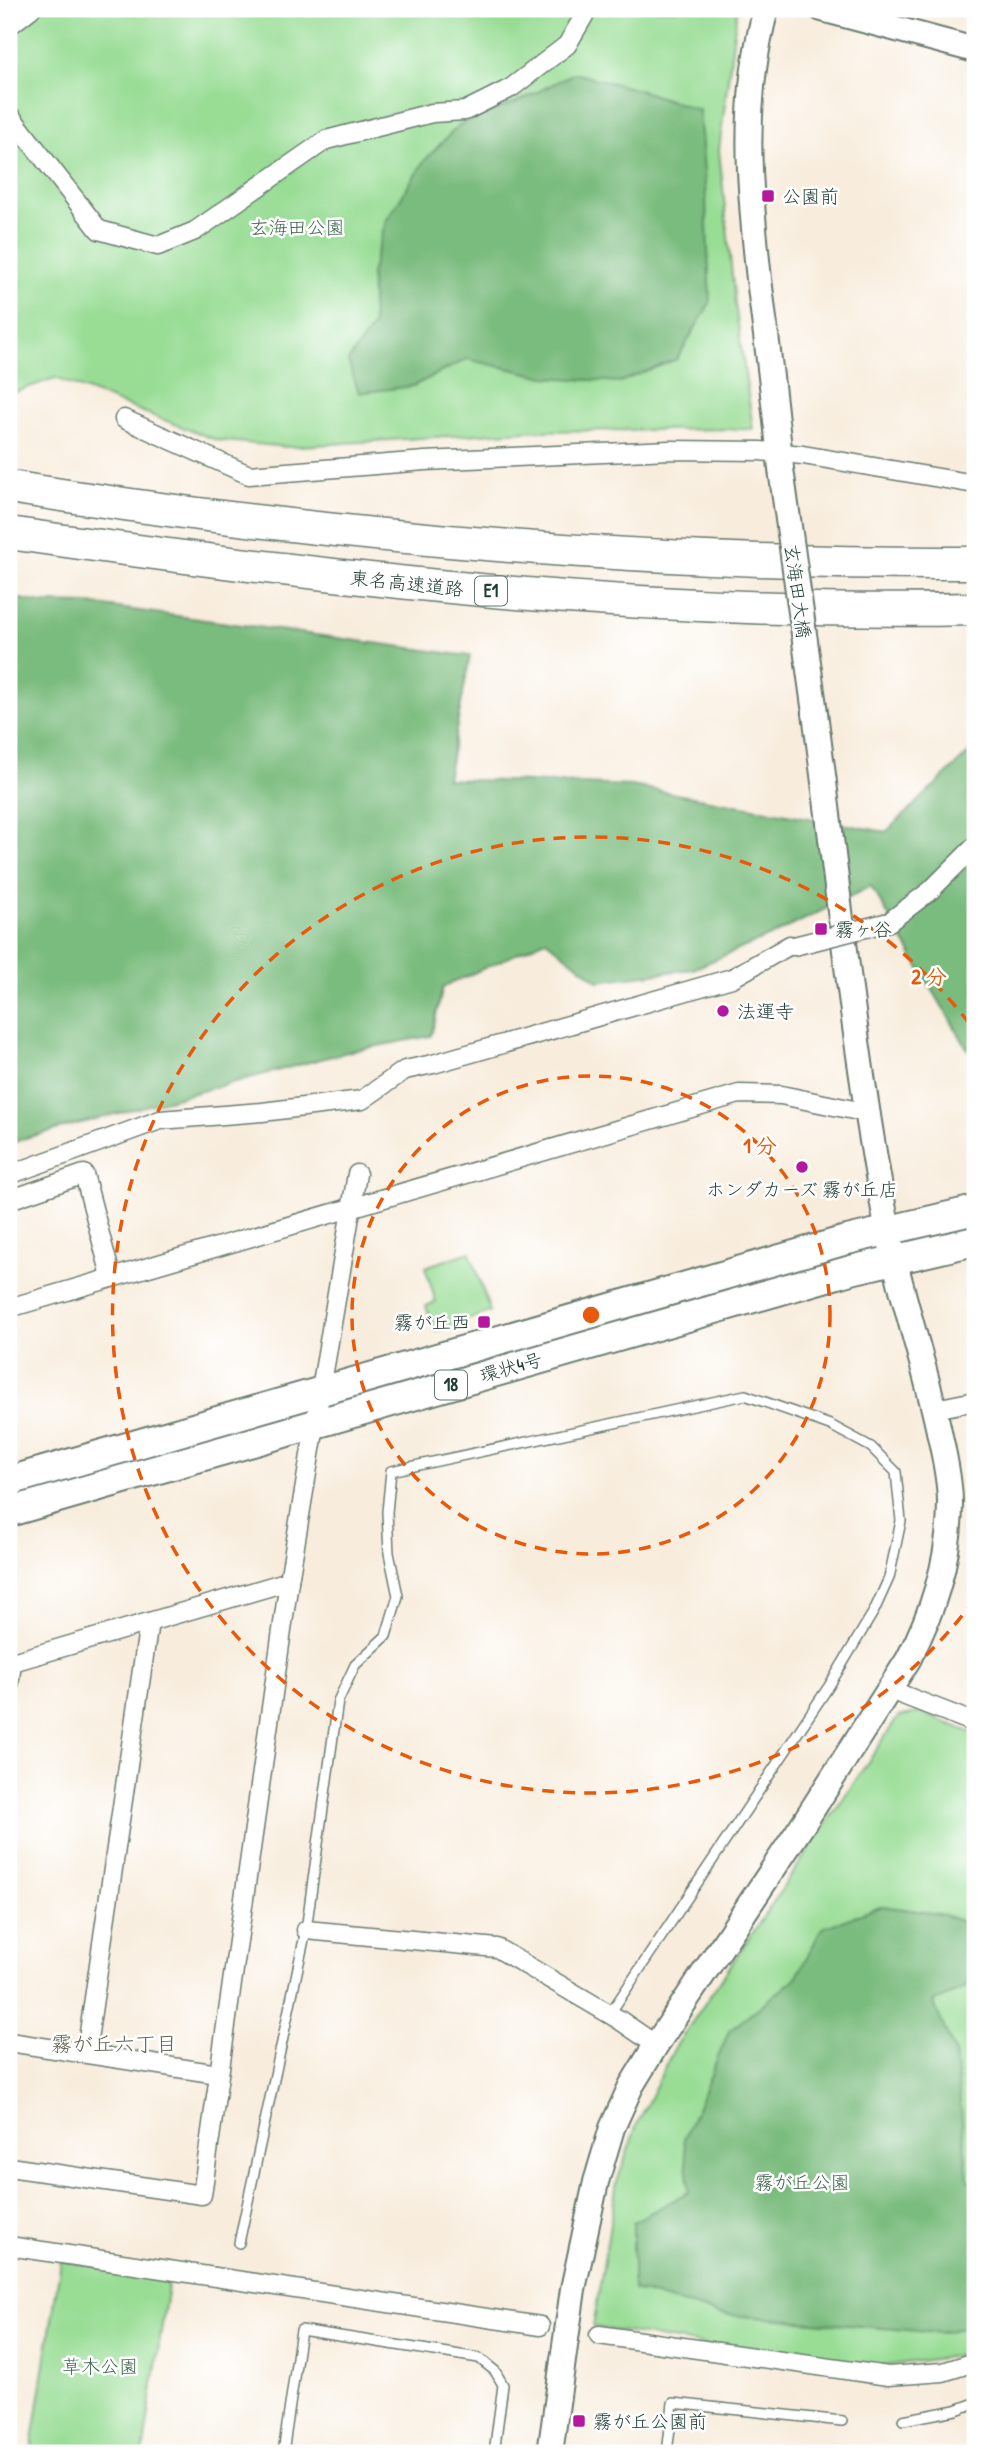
<svg xmlns="http://www.w3.org/2000/svg" width="984" height="2462" font-family="'Patrick Hand','Klee One',sans-serif">
	<style>
		.green { fill: #99dd95; stroke: #5c8d64; stroke-width: 2 }
		.forest { fill: #7abc7e; stroke: #4c7c59; stroke-width: 2 }
		.lines { fill: none; stroke-linecap: round; stroke-linejoin: round }
		.lane-casing { stroke: #6b7b6f; stroke-width: 12 }
		.street-casing { stroke: #6b7b6f; stroke-width: 21 }
		.secondary-casing { stroke: #6b7b6f; stroke-width: 28 }
		.primary-casing { stroke: #6b7b6f; stroke-width: 32 }
		.highway-casing { stroke: #6b7b6f; stroke-width: 35 }
		.lane { stroke: #fff; stroke-width: 9 }
		.street { stroke: #fff; stroke-width: 18 }
		.secondary { stroke: #fff; stroke-width: 24 }
		.primary { stroke: #fff; stroke-width: 28 }
		.highway { stroke: #fff; stroke-width: 32 }
		.street-bridge-casing { stroke: #6b7b6f; stroke-width: 21; stroke-linecap: butt }
		.secondary-bridge-casing { stroke: #6b7b6f; stroke-width: 28; stroke-linecap: butt }
		.street-bridge { stroke: #fff; stroke-width: 18 }
		.secondary-bridge { stroke: #fff; stroke-width: 24 }
		.ring { fill: none; stroke: #e8590c; stroke-width: 3.5; stroke-dasharray: 12 9 }
		.poi-dot { fill: #b5179e; stroke: #fff; stroke-width: 2.5 }
		.labels { text-anchor: middle; stroke-width: 5; stroke-linejoin: round; paint-order: stroke }
		.shield { fill: #fff; stroke: #627771; stroke-width: 2 }
		.shield-label { font-size: 18px; font-weight: bold; fill: #1f3d34 }
		.poi-label { font-size: 19px; fill: #1f3d34; stroke: #fff; text-anchor: start }
		.park-label { font-size: 19px; fill: #3e654c; stroke: #fff }
		.street-label { font-size: 19px; fill: #1f3d34; stroke: #fff }
		.neighbourhood-label { font-size: 21px; fill: #636651; stroke: #fff }
		.centre { fill: #e8590c; stroke: #fff; stroke-width: 3.5 }
		.ring-label { font-size: 21px; text-anchor: middle; font-weight: bold; fill: #e8590c; stroke: #fff; stroke-width: 5; stroke-linejoin: round; paint-order: stroke }
	</style>
	<rect width="100%" height="100%" fill="#fff"/>
	<filter id="ink" filterUnits="userSpaceOnUse"><feTurbulence type="fractalNoise" baseFrequency=".0143" numOctaves="2"/><feDisplacementMap in="SourceGraphic" scale="14" xChannelSelector="R" yChannelSelector="G"/><feConvolveMatrix kernelMatrix="1 2 1 2 8 2 1 2 1" color-interpolation-filters="sRGB"/></filter>
	<filter id="wash" filterUnits="userSpaceOnUse"><feTurbulence type="fractalNoise" baseFrequency=".00686" numOctaves="4" result="noise"/><feDisplacementMap in="SourceGraphic" scale="28" xChannelSelector="R" yChannelSelector="G"/><feGaussianBlur stdDeviation="1.57" result="paint"/><feColorMatrix in="noise" values="0 0 0 0 0 0 0 0 0 0 0 0 0 0 0 0 0 1.4 0 .05"/><feComposite in="paint" operator="in"/></filter>
	<g filter="url(#wash)">
		<rect width="100%" height="100%" fill="#f8eddd"/>
		<g class="green">
			<path d="M 9,9 L 737,9 L 719,150 L 735,304 L 753,429 L 525,431 L 286,447 L 216,440 L 55,378 L 9,394 Z"/>
			<path d="M 470,1252 L 490,1312 L 435,1331 L 426,1306 L 436,1302 L 425,1267 Z"/>
			<path d="M 921,1713 L 975,1734 L 975,2351 L 949,2357 L 862,2369 L 593,2327 L 617,2182 L 637,2124 L 674,2049 L 899,1716 Z"/>
			<path d="M 61,2261 L 169,2278 L 143,2453 L 31,2453 Z"/>
		</g>
		<g class="forest">
			<path d="M 574,73 L 639,90 L 699,110 L 706,197 L 710,303 L 677,359 L 620,382 L 545,377 L 467,359 L 413,386 L 359,393 L 348,361 L 373,326 L 371,274 L 386,221 L 424,161 L 459,125 L 526,98 Z"/>
			<path d="M 9,597 L 42,603 L 89,604 L 470,656 L 447,779 L 632,786 L 886,832 L 975,747 L 975,1057 L 967,1048 L 871,886 L 775,934 L 693,969 L 598,981 L 546,940 L 443,987 L 431,1036 L 351,1051 L 22,1139 L 9,1145 Z"/>
			<path d="M 883,1906 L 945,1915 L 975,1927 L 975,1971 L 965,1988 L 933,2002 L 955,2053 L 968,2179 L 975,2186 L 975,2325 L 940,2333 L 719,2314 L 633,2290 L 633,2222 L 689,2192 L 684,2139 L 729,2031 L 796,1978 L 822,1928 Z"/>
		</g>
	</g>
	<g filter="url(#ink)">
		<g class="lines">
			<g class="lane-casing">
				<g id="lane">
					<path d="M 239,2243 L 306,1930 L 338,1701 L 355,1665 L 386,1636 L 398,1596 L 389,1553 L 387,1512 L 391,1471 L 745,1395 L 830,1425 L 871,1447 L 896,1472 L 901,1521 L 889,1578 L 874,1611 L 829,1686 L 609,2015"/>
					<path d="M 903,2420 L 956,2410 L 975,2403"/>
					<path d="M 283,2453 L 301,2330 L 479,2358 L 495,2371 L 503,2385 L 494,2453"/>
					<path d="M 667,2453 L 673,2403 L 842,2421"/>
				</g>
			</g>
			<g class="street-casing">
				<g id="street">
					<path d="M 9,26 L 31,9"/>
					<path d="M 9,114 L 99,230 L 158,246 L 195,231 L 326,140 L 432,113 L 465,111 L 511,88 L 567,45 L 588,9"/>
					<path d="M 124,419 L 249,475 L 425,461 L 670,450 L 760,451 L 803,455 L 975,484"/>
					<path d="M 889,922 L 930,891 L 975,846"/>
					<path d="M 9,1175 L 160,1120 L 262,1112 L 362,1100 L 405,1070 L 433,1064 L 732,978 L 790,945 L 794,946"/>
					<path d="M 9,1200 L 84,1174 L 111,1276"/>
					<path d="M 9,1308 L 739,1094 L 781,1095 L 868,1113"/>
					<path d="M 935,1409 L 975,1401"/>
					<path d="M 9,1663 L 289,1581"/>
					<path d="M 9,1686 L 12,1663"/>
					<path d="M 890,1690 L 975,1723"/>
					<path d="M 306,1930 L 497,1948 L 618,2019 L 656,2045"/>
					<path d="M 9,2042 L 218,2074"/>
					<path d="M 86,2053 L 149,1622"/>
					<path d="M 9,2167 L 202,2195 L 289,1581 L 357,1174"/>
					<path d="M 9,2246 L 540,2326"/>
					<path d="M 599,2335 L 888,2376 L 943,2372 L 975,2362"/>
				</g>
			</g>
			<g class="secondary-casing">
				<g id="secondary">
					<path d="M 766,9 C 741,100 749,187 759,279 C 767,342 775,406 781,469"/>
					<path d="M 822,9 L 975,50"/>
					<path d="M 550,2453 L 573,2289 L 596,2182 L 612,2128 L 631,2086 L 656,2045 L 805,1821 L 908,1660 C 933,1612 950,1558 950,1503 C 950,1481 945,1458 940,1436 C 926,1367 902,1300 888,1231 C 855,1060 838,885 815,713"/>
				</g>
			</g>
			<g class="primary-casing">
				<g id="primary">
					<path d="M 9,1481 L 843,1241 L 975,1210"/>
					<path d="M 9,1512 L 851,1270 L 975,1241"/>
				</g>
			</g>
			<g class="highway-casing">
				<g id="highway">
					<path d="M 9,487 C 328,537 652,565 975,563"/>
					<path d="M 9,533 C 329,579 651,616 975,609"/>
				</g>
			</g>
			<use href="#lane" class="lane"/>
			<use href="#street" class="street"/>
			<use href="#secondary" class="secondary"/>
			<use href="#primary" class="primary"/>
			<use href="#highway" class="highway"/>
			<g class="street-bridge-casing">
				<path id="street-bridge" d="M 794,946 L 889,922"/>
			</g>
			<g class="secondary-bridge-casing">
				<path id="secondary-bridge" d="M 781,469 L 815,713"/>
			</g>
			<use href="#street-bridge" class="street-bridge"/>
			<use href="#secondary-bridge" class="secondary-bridge"/>
		</g>
	</g>
	<g class="ring">
		<circle cx="591" cy="1315" r="239"/>
		<path d="M975 1599A478 478 0 1 1 975 1031"/>
	</g>
	<g class="poi-dot">
		<rect x="761" y="189" width="14" height="14" rx="3.5"/>
		<rect x="814" y="922" width="14" height="14" rx="3.5"/>
		<circle cx="723" cy="1011" r="7"/>
		<circle cx="802" cy="1167" r="7"/>
		<rect x="477" y="1315" width="14" height="14" rx="3.5"/>
		<rect x="572" y="2414" width="14" height="14" rx="3.5"/>
	</g>
	<g class="labels">
		<g class="shield">
			<rect x="475" y="576.5" width="32" height="29" rx="5"/>
			<rect x="435" y="1370.5" width="32" height="29" rx="5"/>
		</g>
		<g class="shield-label">
			<text x="491" y="597">E1</text>
			<text x="451" y="1391">18</text>
		</g>
		<g class="poi-label">
			<text x="782" y="203">公園前</text>
			<text x="835" y="936">霧ヶ谷</text>
			<text x="737" y="1018">法運寺</text>
			<text x="802" y="1196" text-anchor="middle">ホンダカーズ 霧が丘店</text>
			<text x="470" y="1329" text-anchor="end">霧が丘西</text>
			<text x="593" y="2428">霧が丘公園前</text>
		</g>
		<g class="park-label">
			<text x="297" y="234">玄海田公園</text>
			<text x="802" y="2189">霧が丘公園</text>
			<text x="100" y="2373">草木公園</text>
		</g>
		<g class="street-label">
			<text transform="translate(407 583) rotate(6)" y="7">東名高速道路</text>
			<text transform="translate(798 591) rotate(82)" y="7">玄海田大橋</text>
			<text transform="translate(511 1367) rotate(-16)" y="7">環状4号</text>
		</g>
		<g class="neighbourhood-label">
			<text x="114" y="2051">霧が丘六丁目</text>
		</g>
	</g>
	<circle cx="591" cy="1315" r="10" class="centre"/>
	<g class="ring-label">
		<text x="929" y="984">2 分</text>
		<text x="760" y="1153">1 分</text>
	</g>
	<rect width="984" height="2462" fill="none" stroke="#fff" stroke-width="35"/>
</svg>
